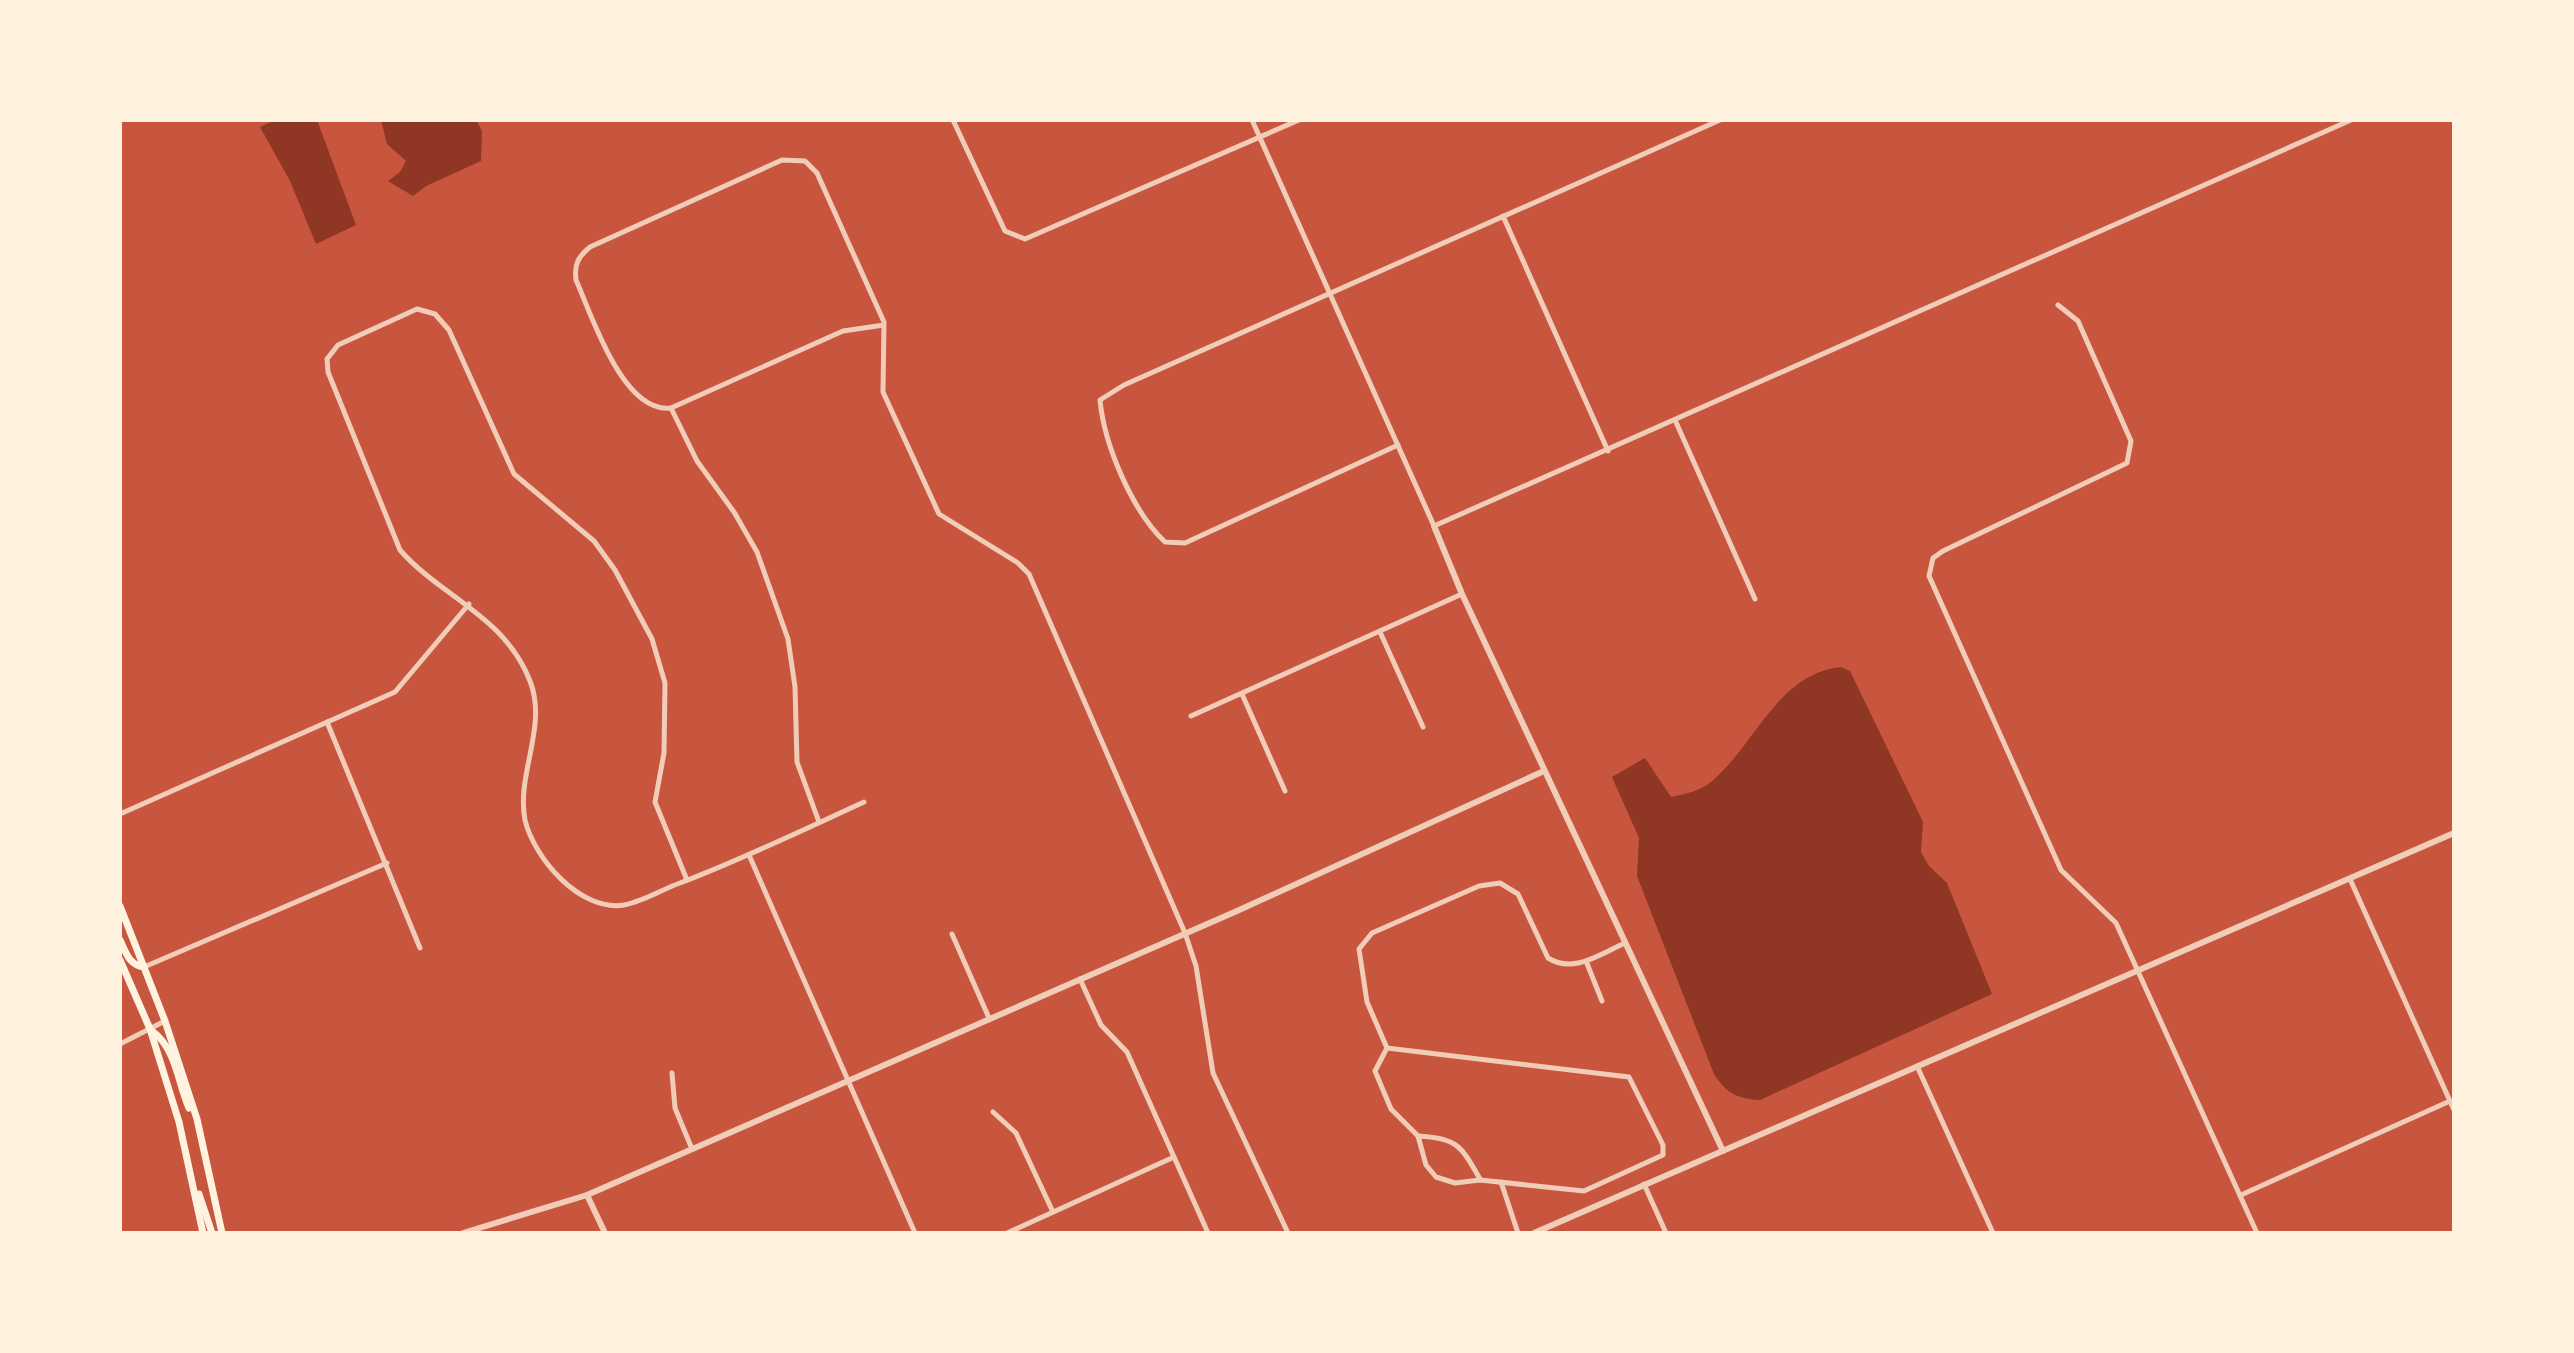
<svg xmlns="http://www.w3.org/2000/svg" width="2574" height="1353" font-family="'Public Sans',sans-serif">
	<style>
		.water { fill: #8f3625 }
		.lines { fill: none; stroke-linecap: round; stroke-linejoin: round }
		.minor { stroke: #f1ccb7; stroke-width: 5 }
		.tertiary { stroke: #f1ccb7; stroke-width: 6 }
		.secondary { stroke: #fff3e0; stroke-width: 7 }
	</style>
	<rect width="100%" height="100%" fill="#c8553d"/>
	<g class="water">
		<path d="M 275,120 L 317,120 L 356,225 L 316,244 L 290,181 L 260,127 Z"/>
		<path d="M 381,120 L 476,120 L 482,131 L 481,161 L 426,186 L 413,196 L 388,181 L 400,172 L 406,161 L 387,144 Z"/>
		<path d="M 1841,667 L 1850,671 L 1923,822 L 1921,852 L 1929,866 L 1947,883 L 1992,994 L 1760,1100 C 1737,1099 1726,1093 1714,1074 L 1637,876 L 1639,838 L 1612,777 L 1645,758 L 1671,797 C 1685,794 1701,791 1712,781 C 1756,744 1777,674 1841,667 Z"/>
	</g>
	<g class="lines">
		<g class="minor">
			<path d="M 953,120 L 1005,231 L 1025,239 L 1299,120"/>
			<path d="M 1252,120 L 1434,526 L 2351,120"/>
			<path d="M 1503,216 L 1608,451"/>
			<path d="M 2058,305 L 2078,321 L 2131,441 L 2127,463 L 1943,551 L 1933,558 L 1929,576 L 2061,870 L 2116,923 L 2257,1233"/>
			<path d="M 884,325 L 843,331 L 671,408 C 623,414 592,316 576,280 C 574,264 578,257 590,247 L 782,160 L 805,161 L 817,173 L 884,322 L 883,392 L 939,514 L 1018,563 L 1029,574 L 1185,933 L 1196,966 L 1213,1073 L 1288,1233"/>
			<path d="M 671,408 L 697,461 L 734,512 L 757,552 L 788,639 L 795,687 L 797,762 L 819,822"/>
			<path d="M 1675,420 L 1755,599"/>
			<path d="M 1398,445 L 1185,543 L 1165,542 C 1132,511 1104,444 1100,400 L 1124,385 L 1720,120"/>
			<path d="M 1380,632 L 1423,727"/>
			<path d="M 1242,694 L 1285,791"/>
			<path d="M 1191,716 L 1462,594"/>
			<path d="M 327,722 L 420,948"/>
			<path d="M 120,814 L 395,692 L 469,604"/>
			<path d="M 749,855 L 915,1233"/>
			<path d="M 2350,879 L 2454,1110"/>
			<path d="M 687,880 L 655,802 L 664,753 L 665,683 L 652,639 L 615,570 L 594,541 L 514,474 L 449,330 L 435,314 L 417,309 L 338,345 L 327,359 L 328,372 L 400,550 C 441,597 505,616 530,681 C 548,727 516,774 525,820 C 534,858 580,912 624,905 C 642,902 663,889 680,883 C 743,859 803,830 864,802"/>
			<path d="M 952,934 L 989,1018"/>
			<path d="M 1586,961 L 1602,1001"/>
			<path d="M 144,967 L 387,863"/>
			<path d="M 1080,979 L 1101,1025 L 1127,1052 L 1208,1233"/>
			<path d="M 120,1044 L 165,1021"/>
			<path d="M 1387,1048 L 1629,1077 L 1663,1145 L 1663,1155 L 1584,1191 L 1480,1180 L 1455,1183 L 1436,1177 L 1426,1165 L 1418,1136 L 1391,1109 L 1375,1071 L 1387,1048 L 1367,1002 L 1359,949 L 1372,933 L 1479,886 L 1500,883 L 1518,894 L 1548,958 C 1574,974 1600,954 1625,943"/>
			<path d="M 1917,1066 L 1993,1233"/>
			<path d="M 672,1073 L 675,1108 L 692,1149"/>
			<path d="M 993,1112 L 1016,1133 L 1053,1212"/>
			<path d="M 1418,1136 C 1458,1138 1461,1146 1480,1179"/>
			<path d="M 1501,1182 L 1518,1233"/>
			<path d="M 1644,1184 L 1666,1233"/>
			<path d="M 2241,1195 L 2450,1101"/>
			<path d="M 1007,1233 L 1174,1157"/>
		</g>
		<g class="tertiary">
			<path d="M 1434,526 L 1462,594 L 1723,1151"/>
			<path d="M 587,1195 L 605,1233"/>
			<path d="M 463,1233 L 587,1195 L 1237,911 L 1544,771"/>
			<path d="M 1534,1233 L 2454,833"/>
		</g>
		<g class="secondary">
			<path d="M 120,906 L 165,1021 L 197,1119 L 222,1233"/>
			<path d="M 120,940 C 126,953 129,965 144,967"/>
			<path d="M 120,960 L 150,1029 L 179,1122 L 203,1233"/>
			<path d="M 152,1031 C 176,1048 178,1083 189,1108"/>
			<path d="M 199,1194 L 212,1233"/>
		</g>
	</g>
	<rect width="2574" height="1353" fill="none" stroke="#fff3e0" stroke-width="244"/>
</svg>
